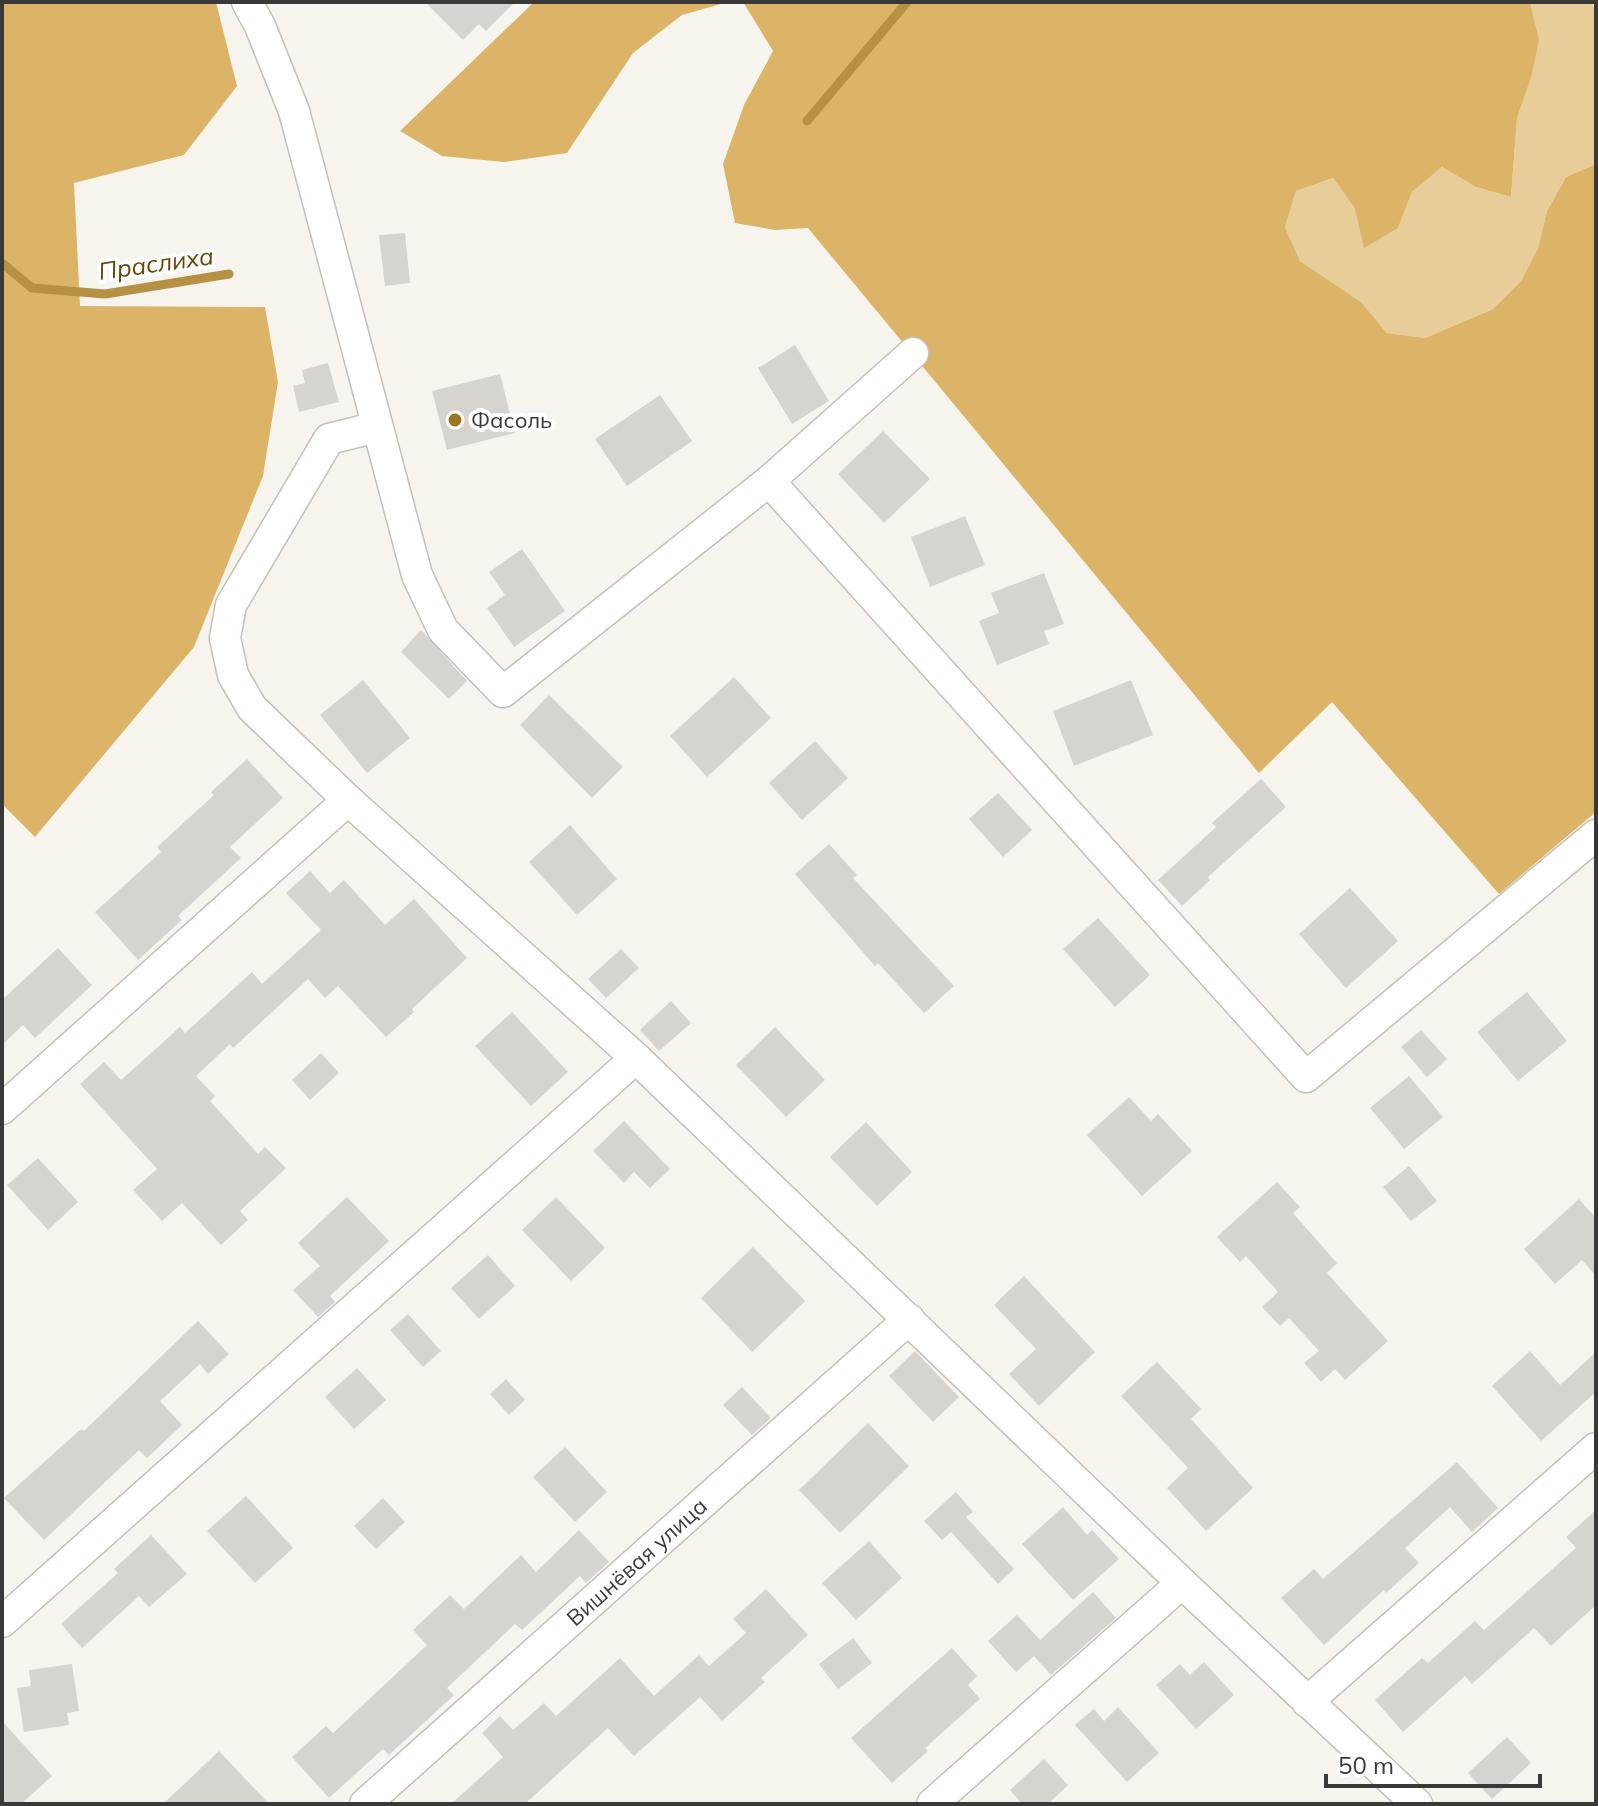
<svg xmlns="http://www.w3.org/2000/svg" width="1598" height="1806" font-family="Mulish,sans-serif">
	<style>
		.green { fill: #e9cd98 }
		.forest { fill: #dbb468 }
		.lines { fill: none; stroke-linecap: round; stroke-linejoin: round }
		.stream { stroke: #b69043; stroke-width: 9 }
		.building { fill: #d7d4cf }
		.minor-casing { stroke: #c3c0bb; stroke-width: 33 }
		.minor { stroke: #fff; stroke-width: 30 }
		.poi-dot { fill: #9b7621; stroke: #fff; stroke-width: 3 }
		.labels { text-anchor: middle; stroke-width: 8; stroke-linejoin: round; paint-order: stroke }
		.poi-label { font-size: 22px; fill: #3b3937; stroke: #fff; text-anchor: start }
		.street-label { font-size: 22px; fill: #3b3937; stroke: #fff }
		.water-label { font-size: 24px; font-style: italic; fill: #63490c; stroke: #fff }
	</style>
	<rect width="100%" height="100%" fill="#f7f4ee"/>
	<path class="green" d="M 1529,2 L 1591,2 L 1596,11 L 1596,164 L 1566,177 L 1547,211 L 1538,248 L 1521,281 L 1493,309 L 1425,338 L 1387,333 L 1361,302 L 1300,261 L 1285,227 L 1296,191 L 1333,178 L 1355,209 L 1398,228 L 1412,192 L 1442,167 L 1476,187 L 1511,197 L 1517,118 L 1531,78 Z"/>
	<g class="forest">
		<path d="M 2,2 L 216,2 L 237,86 L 184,155 L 74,183 L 80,306 L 265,307 L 278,382 L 263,476 L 194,647 L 35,837 L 2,804 Z"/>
		<path d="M 534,2 L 728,2 L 682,15 L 633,53 L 567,153 L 504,162 L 442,156 L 400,131 Z"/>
		<path d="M 743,2 L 1530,3 L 1539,40 L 1531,78 L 1517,118 L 1511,197 L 1476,187 L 1442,167 L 1412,192 L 1398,228 L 1364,248 L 1355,209 L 1333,178 L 1296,191 L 1285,227 L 1300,261 L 1361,302 L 1387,333 L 1425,338 L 1493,309 L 1521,281 L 1538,248 L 1547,211 L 1566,177 L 1596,164 L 1596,812 L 1499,894 L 1332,702 L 1259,773 L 808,228 L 775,230 L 735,223 L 723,164 L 744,105 L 773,51 Z"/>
	</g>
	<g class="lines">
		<g class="stream">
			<path d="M 807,121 L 907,2"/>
			<path d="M 2,263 L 32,288 L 105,294 L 229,274"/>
		</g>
	</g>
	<g class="building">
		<path d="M 425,2 L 515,2 L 486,31 L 479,24 L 463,40 Z"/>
		<path d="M 405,233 L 410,283 L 385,286 L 379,235 Z"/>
		<path d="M 795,345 L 829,401 L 792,424 L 758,368 Z"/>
		<path d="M 328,363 L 339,402 L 299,412 L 293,386 L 305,383 L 302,370 Z"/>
		<path d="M 500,374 L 515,433 L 447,450 L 432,391 Z"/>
		<path d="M 660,395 L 692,441 L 627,486 L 595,439 Z"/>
		<path d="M 883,431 L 930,479 L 884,523 L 838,474 Z"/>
		<path d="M 965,516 L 985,565 L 930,587 L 911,537 Z"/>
		<path d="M 522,549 L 565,611 L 514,647 L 487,608 L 505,595 L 489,572 Z"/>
		<path d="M 1044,573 L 1064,624 L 1044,631 L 1049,644 L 997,665 L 979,621 L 999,613 L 991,593 Z"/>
		<path d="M 421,630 L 467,681 L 449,699 L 401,652 Z"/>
		<path d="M 734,677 L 771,718 L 707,777 L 670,736 Z"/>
		<path d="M 363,680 L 410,738 L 367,773 L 320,715 Z"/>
		<path d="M 1131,680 L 1153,735 L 1074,766 L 1053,711 Z"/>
		<path d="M 549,695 L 623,767 L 592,798 L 520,725 Z"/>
		<path d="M 815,741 L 848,778 L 802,820 L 769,783 Z"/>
		<path d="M 247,759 L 283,798 L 230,847 L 241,858 L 178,916 L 182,920 L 138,960 L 95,912 L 161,852 L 157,847 L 214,795 L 211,792 Z"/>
		<path d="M 1261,779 L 1286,807 L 1208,877 L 1210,880 L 1182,906 L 1158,880 L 1216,827 L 1212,823 Z"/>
		<path d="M 998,793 L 1032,830 L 1003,857 L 969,819 Z"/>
		<path d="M 570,825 L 617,879 L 577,915 L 529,862 Z"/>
		<path d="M 829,844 L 857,875 L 853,878 L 954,986 L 924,1013 L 878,963 L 875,966 L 795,874 Z"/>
		<path d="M 310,871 L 330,893 L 344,880 L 385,925 L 414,899 L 467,958 L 412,1009 L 414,1012 L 386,1037 L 338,986 L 325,998 L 308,979 L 233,1048 L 230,1044 L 196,1076 L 215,1096 L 210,1101 L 258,1154 L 265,1147 L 286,1168 L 240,1211 L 248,1220 L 221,1245 L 182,1203 L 162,1221 L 133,1190 L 157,1169 L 80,1084 L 104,1062 L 121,1080 L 180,1027 L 185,1033 L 252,972 L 262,984 L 321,930 L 286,893 Z"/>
		<path d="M 1350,888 L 1398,941 L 1346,988 L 1299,934 Z"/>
		<path d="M 1098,918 L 1150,975 L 1115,1007 L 1063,949 Z"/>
		<path d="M 58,948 L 92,985 L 35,1038 L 23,1025 L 2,1045 L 2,1000 Z"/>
		<path d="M 621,949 L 639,968 L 606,998 L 588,979 Z"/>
		<path d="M 1527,992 L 1567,1041 L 1518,1081 L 1477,1032 Z"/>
		<path d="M 671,1001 L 691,1023 L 659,1051 L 640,1030 Z"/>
		<path d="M 512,1012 L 568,1072 L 531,1106 L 475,1046 Z"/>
		<path d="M 775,1027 L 825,1080 L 786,1117 L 736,1065 Z"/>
		<path d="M 1421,1030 L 1447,1059 L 1427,1077 L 1401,1047 Z"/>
		<path d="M 321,1053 L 339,1073 L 310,1100 L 292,1080 Z"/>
		<path d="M 1409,1076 L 1443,1117 L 1404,1149 L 1370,1108 Z"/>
		<path d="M 1129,1097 L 1151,1121 L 1158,1114 L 1192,1151 L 1142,1196 L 1087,1135 Z"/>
		<path d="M 624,1121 L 670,1169 L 650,1188 L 634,1172 L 624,1183 L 593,1151 Z"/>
		<path d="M 866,1122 L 912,1172 L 877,1206 L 830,1157 Z"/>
		<path d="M 38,1158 L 78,1202 L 48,1230 L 7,1185 Z"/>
		<path d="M 1409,1166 L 1437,1201 L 1411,1221 L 1383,1187 Z"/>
		<path d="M 1277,1182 L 1300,1207 L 1293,1213 L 1337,1263 L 1327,1273 L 1388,1341 L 1345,1380 L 1335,1369 L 1321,1382 L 1304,1363 L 1319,1351 L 1289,1318 L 1280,1326 L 1262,1307 L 1278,1292 L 1246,1256 L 1240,1262 L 1217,1237 Z"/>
		<path d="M 347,1197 L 389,1241 L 330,1296 L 335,1302 L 318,1317 L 293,1290 L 320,1266 L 298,1243 Z"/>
		<path d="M 556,1197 L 605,1248 L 571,1281 L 522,1230 Z"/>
		<path d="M 1579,1199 L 1596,1218 L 1596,1276 L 1582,1260 L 1555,1284 L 1524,1249 Z"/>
		<path d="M 753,1247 L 805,1301 L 752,1352 L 701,1298 Z"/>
		<path d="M 488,1255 L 515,1286 L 479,1319 L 451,1288 Z"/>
		<path d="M 1024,1276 L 1095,1352 L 1039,1406 L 1009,1374 L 1036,1349 L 994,1305 Z"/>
		<path d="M 408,1314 L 441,1351 L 423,1367 L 390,1330 Z"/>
		<path d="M 198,1321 L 229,1354 L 208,1374 L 200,1364 L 160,1401 L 182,1425 L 147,1458 L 139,1450 L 44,1540 L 4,1498 L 81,1429 L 84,1431 Z"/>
		<path d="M 915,1351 L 959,1397 L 933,1422 L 889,1376 Z"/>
		<path d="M 1530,1351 L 1560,1385 L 1596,1352 L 1596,1392 L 1541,1441 L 1492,1386 Z"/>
		<path d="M 1157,1362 L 1201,1409 L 1191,1419 L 1253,1488 L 1206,1531 L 1167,1488 L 1188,1468 L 1121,1396 Z"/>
		<path d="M 357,1368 L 386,1400 L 354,1429 L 325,1397 Z"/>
		<path d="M 506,1379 L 525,1400 L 509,1415 L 490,1394 Z"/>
		<path d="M 742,1387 L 771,1418 L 752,1435 L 723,1405 Z"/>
		<path d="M 868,1423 L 909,1466 L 840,1533 L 799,1490 Z"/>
		<path d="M 565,1447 L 607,1492 L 575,1522 L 533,1477 Z"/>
		<path d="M 1457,1462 L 1498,1508 L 1472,1532 L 1450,1507 L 1405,1548 L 1419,1563 L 1386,1593 L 1384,1590 L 1324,1645 L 1281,1598 L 1314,1569 L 1323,1579 Z"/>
		<path d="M 956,1492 L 973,1512 L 966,1517 L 1014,1569 L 998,1584 L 951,1532 L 942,1540 L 924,1521 Z"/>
		<path d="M 246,1496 L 293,1548 L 255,1583 L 207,1531 Z"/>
		<path d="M 383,1498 L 405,1522 L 376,1549 L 354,1526 Z"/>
		<path d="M 1063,1507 L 1087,1535 L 1092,1530 L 1119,1559 L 1073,1600 L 1022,1544 Z"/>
		<path d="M 1596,1510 L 1596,1605 L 1551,1646 L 1534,1628 L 1472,1684 L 1465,1676 L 1403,1732 L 1375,1700 L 1422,1658 L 1428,1663 L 1475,1621 L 1484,1630 L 1576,1548 L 1566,1537 Z"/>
		<path d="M 579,1530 L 609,1562 L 586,1583 L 580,1576 L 522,1630 L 515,1624 L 447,1688 L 454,1695 L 389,1755 L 383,1749 L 329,1798 L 292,1757 L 326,1726 L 333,1733 L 427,1645 L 413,1630 L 450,1595 L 464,1609 L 521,1555 L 536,1572 Z"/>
		<path d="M 151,1535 L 187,1574 L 149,1607 L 139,1596 L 82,1648 L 61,1624 L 118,1573 L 114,1569 Z"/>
		<path d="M 869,1541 L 902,1578 L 856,1620 L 822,1583 Z"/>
		<path d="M 766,1589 L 808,1635 L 761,1678 L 765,1682 L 722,1721 L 700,1697 L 634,1756 L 608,1728 L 525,1804 L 451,1804 L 503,1757 L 482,1733 L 500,1716 L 513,1730 L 544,1703 L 556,1716 L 620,1658 L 654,1696 L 699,1655 L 709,1666 L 746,1633 L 733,1619 Z"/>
		<path d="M 1093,1592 L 1116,1618 L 1051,1675 L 1034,1656 L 1016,1672 L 988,1641 L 1017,1615 L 1040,1640 Z"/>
		<path d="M 853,1638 L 872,1663 L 838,1689 L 819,1664 Z"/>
		<path d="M 952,1648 L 977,1676 L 968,1685 L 980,1699 L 925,1748 L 928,1751 L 892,1783 L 851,1738 Z"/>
		<path d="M 1204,1662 L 1234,1695 L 1196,1729 L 1156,1685 L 1180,1664 L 1190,1675 Z"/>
		<path d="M 72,1664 L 79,1711 L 67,1713 L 69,1725 L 24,1732 L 17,1688 L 31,1686 L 29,1670 Z"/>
		<path d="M 1118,1707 L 1159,1753 L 1127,1782 L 1075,1725 L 1094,1709 L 1104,1721 Z"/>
		<path d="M 2,1721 L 52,1776 L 21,1804 L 2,1804 Z"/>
		<path d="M 1507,1737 L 1531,1763 L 1492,1799 L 1468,1773 Z"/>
		<path d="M 219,1751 L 269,1804 L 163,1804 Z"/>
		<path d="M 1044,1759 L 1068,1785 L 1048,1804 L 1022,1804 L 1010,1790 Z"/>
	</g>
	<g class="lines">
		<g class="minor-casing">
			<g id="minor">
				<path d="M 247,2 L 260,26 L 294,111 L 417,575 L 443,630 L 503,692 L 769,481 L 1306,1077 L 1596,835"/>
				<path d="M 377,427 L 329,439 L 231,605 L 225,638 L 233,675 L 252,708 L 348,800 L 636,1058 L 1182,1583 L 1417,1804"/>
				<path d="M 769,481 L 913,353"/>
				<path d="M 2,1109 L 348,800"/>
				<path d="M 2,1622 L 636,1058"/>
				<path d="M 1307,1702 L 1596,1448"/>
				<path id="s1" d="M 365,1804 L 909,1319"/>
				<path d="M 932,1804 L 1182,1583"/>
			</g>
		</g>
		<use href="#minor" class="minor"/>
	</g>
	<circle class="poi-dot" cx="455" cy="420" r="8"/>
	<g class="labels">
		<g class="poi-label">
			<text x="471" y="428">Фасоль</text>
		</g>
		<g class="street-label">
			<text dy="8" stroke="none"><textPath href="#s1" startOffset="364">Вишнёвая улица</textPath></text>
		</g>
		<g class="water-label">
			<text transform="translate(156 264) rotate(-8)" y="8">Праслиха</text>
		</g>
	</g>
	<rect width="1598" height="1806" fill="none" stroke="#3b3937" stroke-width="8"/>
	<path d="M1326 1774v12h214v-12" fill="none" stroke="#3b3937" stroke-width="4"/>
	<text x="1338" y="1774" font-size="24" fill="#3b3937" stroke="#ffffff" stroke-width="6" paint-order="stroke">50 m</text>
</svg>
